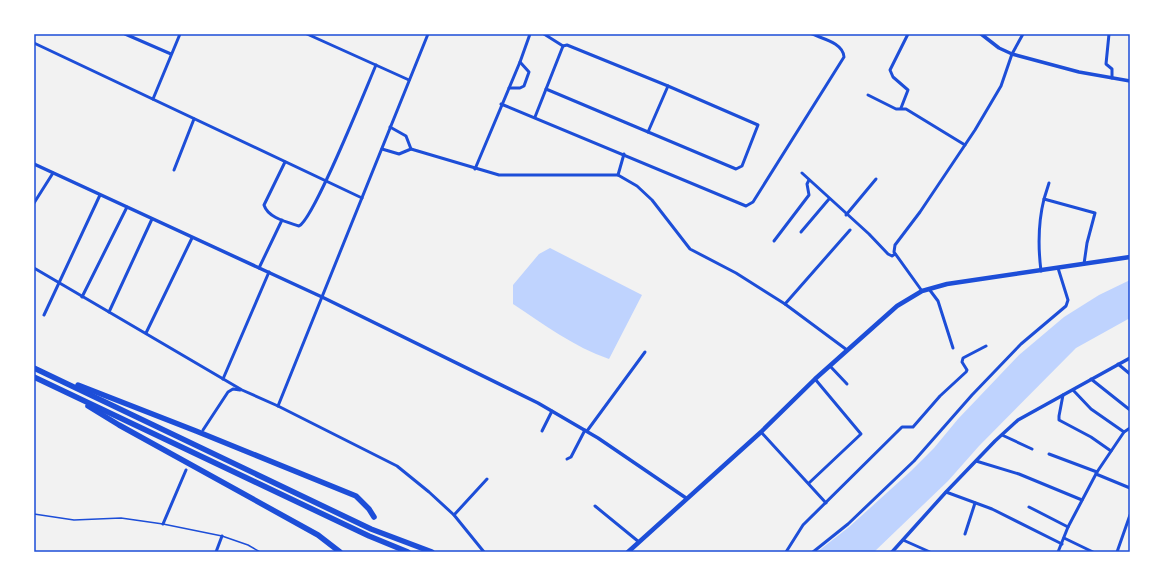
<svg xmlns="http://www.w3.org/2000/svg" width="1164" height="586" font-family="'Noto Sans',sans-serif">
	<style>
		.water { fill: #bfd3fe }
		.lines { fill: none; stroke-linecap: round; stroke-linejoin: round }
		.service { stroke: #1d4ed8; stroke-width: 1.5 }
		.minor { stroke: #1d4ed8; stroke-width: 3 }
		.tertiary { stroke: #1d4ed8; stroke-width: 3.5 }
		.primary { stroke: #1d4ed8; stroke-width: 4.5 }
		.motorway { stroke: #1d4ed8; stroke-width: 5.5 }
		.neatline { fill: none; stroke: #1d4ed8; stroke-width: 1.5 }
	</style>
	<rect width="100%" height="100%" fill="#f2f2f2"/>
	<g class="water">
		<path d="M 550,248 L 642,295 L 609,359 C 574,347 543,324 513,304 L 513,285 L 539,254 Z"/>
		<path d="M 1130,280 L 1130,318 L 1076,348 L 979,446 L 948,481 L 874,552 L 817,552 L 849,527 L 911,471 L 934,448 L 958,419 L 1019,355 L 1064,317 L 1099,295 Z"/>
	</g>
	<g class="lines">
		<path class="service" d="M 34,514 L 74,520 L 121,518 L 163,524 L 222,536 L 248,545 L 260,552"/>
		<g class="minor">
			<path d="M 125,34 L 171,54"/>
			<path d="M 307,34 L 409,80"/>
			<path d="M 544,34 L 563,46 L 567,45 L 668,86 L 758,125 L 742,166 L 736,169 L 546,89"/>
			<path d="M 1109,34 L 1106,64 L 1112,69 L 1112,78"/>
			<path d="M 34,43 L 362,198"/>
			<path d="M 509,88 L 520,88 L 524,86 L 529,72 L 520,62"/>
			<path d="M 868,95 L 896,109 L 906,109 L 965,145"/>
			<path d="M 153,99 L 180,34"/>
			<path d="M 501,104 L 746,206 L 753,202 L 844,57 C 843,43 823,39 812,34"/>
			<path d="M 901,108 L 908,90 L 893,77 L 890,70 L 908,34"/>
			<path d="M 535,117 L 563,46"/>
			<path d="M 390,127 L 406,136 L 411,149"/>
			<path d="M 648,132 L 668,86"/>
			<path d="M 382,149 L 399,154 L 411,149 L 499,175 L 618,175 L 637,186 L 652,200 L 690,249 L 736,273 L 785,304 L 847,350"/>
			<path d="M 285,162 L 264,205 C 268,218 287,222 299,226 C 314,219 366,88 376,65"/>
			<path d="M 475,169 L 520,62 L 530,34"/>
			<path d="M 174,170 L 194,119"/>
			<path d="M 802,173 L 869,234 L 888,254 L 892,256 L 895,254"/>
			<path d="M 618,175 L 624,154"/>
			<path d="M 1044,199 L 1049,183"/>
			<path d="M 34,203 L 53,173"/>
			<path d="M 846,215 L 876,179"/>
			<path d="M 801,232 L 829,199"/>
			<path d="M 774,241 L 809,195 L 807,184 L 809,180"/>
			<path d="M 34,268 L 242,390 L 278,406 L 397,466 L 429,492 L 454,515 L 484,552"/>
			<path d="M 259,268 L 282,220"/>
			<path d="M 1041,271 C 1038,247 1038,223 1044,199 L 1095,213 L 1087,243 L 1084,264"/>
			<path d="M 929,289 L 938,301 L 953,348"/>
			<path d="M 922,291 L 894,252 L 895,245 L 920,212 L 975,130 L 1001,86 L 1012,54 L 1023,34"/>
			<path d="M 82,297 L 127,207"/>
			<path d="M 785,304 L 850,230"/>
			<path d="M 109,312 L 152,219"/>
			<path d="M 44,315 L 100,195"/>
			<path d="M 146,333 L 192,238"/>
			<path d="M 1118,364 L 1130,374"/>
			<path d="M 830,366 L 847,384"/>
			<path d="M 223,379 L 269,272"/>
			<path d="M 1091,379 L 1130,410"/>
			<path d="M 1073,390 L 1091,409 L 1124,432"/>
			<path d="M 1063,395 L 1059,416 L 1059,420 L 1091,437 L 1111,451"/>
			<path d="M 278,406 L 428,34"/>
			<path d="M 203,430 L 228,392 L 233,389 L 240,390"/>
			<path d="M 542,431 L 552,411"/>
			<path d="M 587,431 L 645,352"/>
			<path d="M 761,432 L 826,503"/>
			<path d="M 1002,435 L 1032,449"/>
			<path d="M 1049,454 L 1097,472"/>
			<path d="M 567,459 L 571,457 L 585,430"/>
			<path d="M 976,461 L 1019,474 L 1082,500"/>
			<path d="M 1096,474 L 1130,488"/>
			<path d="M 809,483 L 861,434 L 815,379"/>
			<path d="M 946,492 L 992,509 L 1062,544"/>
			<path d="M 595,506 L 639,542"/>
			<path d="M 1029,507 L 1068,527"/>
			<path d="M 454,515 L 487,479"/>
			<path d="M 163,524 L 186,470"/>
			<path d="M 965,534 L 975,503"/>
			<path d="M 1064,538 L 1093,552"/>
			<path d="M 903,540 L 930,552"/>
			<path d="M 216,552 L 222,536"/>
			<path d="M 786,552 L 803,525 L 902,427 L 913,427 L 940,396 L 966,372 L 967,370 L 962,362 L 963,358 L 986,346"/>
			<path d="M 813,552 L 848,524 L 914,461 L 972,395 L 1021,344 L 1066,306 L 1068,300 L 1058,268"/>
			<path d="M 1058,552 L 1068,527 L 1097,472 L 1124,432 L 1130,428"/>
			<path d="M 1117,552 L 1130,515"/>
		</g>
		<g class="tertiary">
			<path d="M 981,34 L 999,48 L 1012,54 L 1079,72 L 1130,81"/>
			<path d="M 34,164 L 322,297 L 538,403 L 598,438 L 686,498"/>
			<path d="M 892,552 L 946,492 L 995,441 L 1018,420 L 1130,358"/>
		</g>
		<path class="primary" d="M 628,552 L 761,432 L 815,379 L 897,306 L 922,291 L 947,284 L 1130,257"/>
		<g class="motorway">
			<path d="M 34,368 L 371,529 L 432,552"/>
			<path d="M 34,377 L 369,536 L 408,552"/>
			<path d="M 78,385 L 196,431 L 356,496 L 369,509 L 374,517"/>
			<path d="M 88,406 L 119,425 L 318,535 L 340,552"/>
		</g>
	</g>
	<rect width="1164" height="586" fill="none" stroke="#ffffff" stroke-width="70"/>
	<rect x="35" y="35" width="1094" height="516" class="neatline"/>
</svg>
